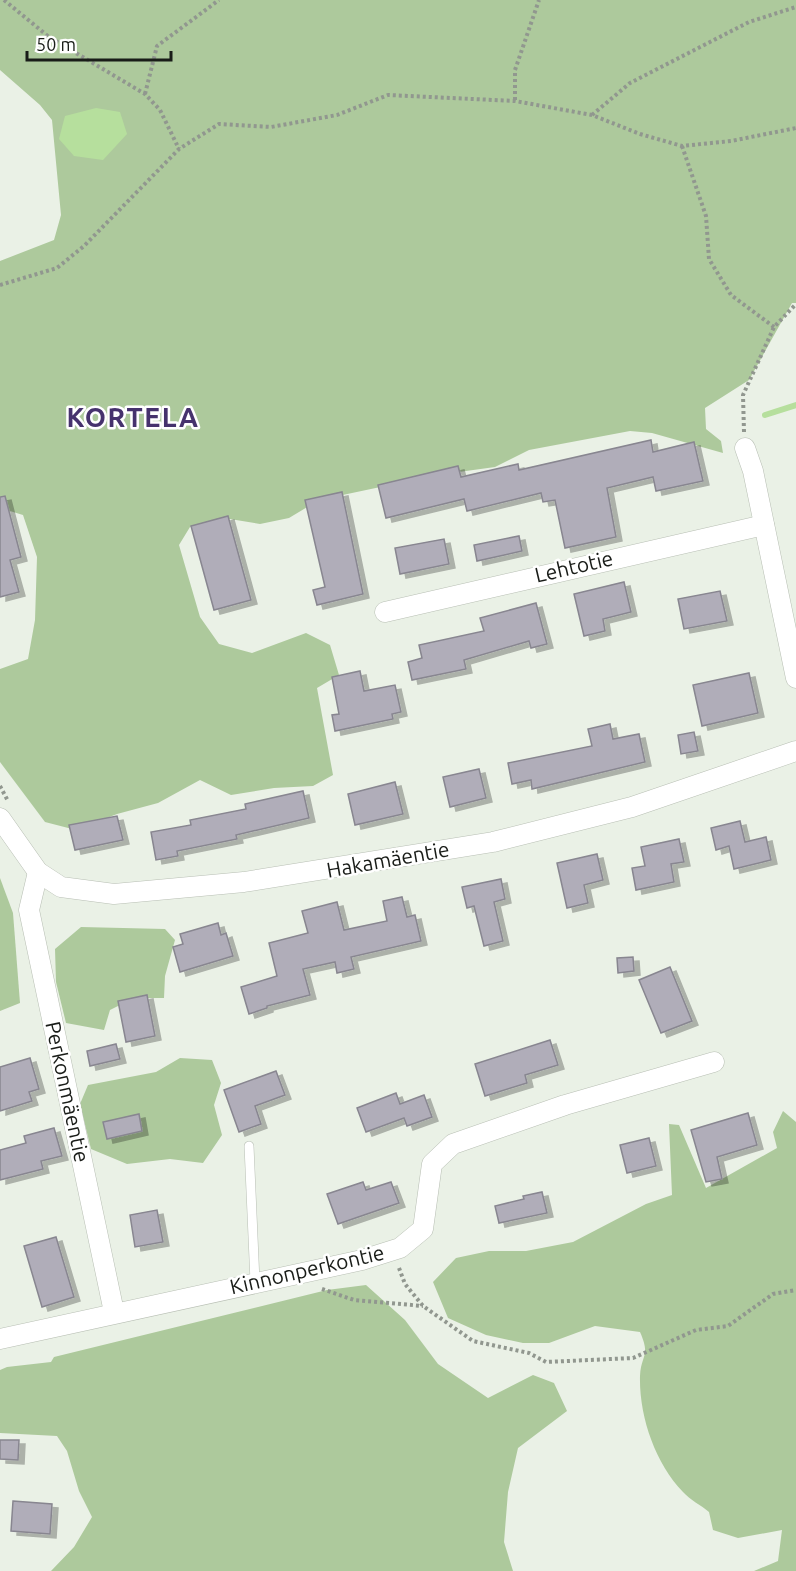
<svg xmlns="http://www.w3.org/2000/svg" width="796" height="1571" font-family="Ubuntu,sans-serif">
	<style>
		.green { fill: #adc99c }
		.water { fill: #b6df9d }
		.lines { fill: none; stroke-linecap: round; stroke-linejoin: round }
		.stream { stroke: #b6df9d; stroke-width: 6 }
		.building { fill: #b0adb9; stroke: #888690; stroke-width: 1.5; filter: url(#shadow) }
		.service-casing { stroke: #b8bfb4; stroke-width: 10 }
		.minor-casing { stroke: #b8bfb4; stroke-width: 21 }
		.path { stroke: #91978f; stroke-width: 4; stroke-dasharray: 3 3; stroke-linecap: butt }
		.service { stroke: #fff; stroke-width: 9 }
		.minor { stroke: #fff; stroke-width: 20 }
		.labels { text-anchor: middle; stroke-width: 5; stroke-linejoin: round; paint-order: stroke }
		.street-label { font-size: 21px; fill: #191c18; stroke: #fff }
		.district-label { font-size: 27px; font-weight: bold; letter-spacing: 1.5px; fill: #46326d; stroke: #fff }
	</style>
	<defs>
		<filter id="shadow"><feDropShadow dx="6" dy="4" stdDeviation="0" flood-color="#0004"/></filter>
	</defs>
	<rect width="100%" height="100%" fill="#eaf1e6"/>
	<g class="green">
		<path d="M 0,0 L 796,0 L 796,303 L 792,303 L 749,380 L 705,408 L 706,429 L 721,441 L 723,453 L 652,433 L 630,431 L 529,450 L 495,467 L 437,475 L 319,500 L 289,518 L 260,524 L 230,519 L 190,527 L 179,545 L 200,617 L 219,644 L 252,653 L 306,633 L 330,645 L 339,675 L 317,688 L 333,775 L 313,786 L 274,788 L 231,795 L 200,780 L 158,803 L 117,814 L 76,830 L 45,822 L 0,762 L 0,669 L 28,659 L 35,620 L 37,557 L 23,515 L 0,508 L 0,261 L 54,240 L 61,215 L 52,120 L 40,105 L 0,70 Z"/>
		<path d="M 0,878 L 13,913 L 20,1003 L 0,1011 Z"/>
		<path d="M 81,927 L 165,929 L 175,940 L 165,976 L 164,998 L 134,998 L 110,1010 L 104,1030 L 66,1023 L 56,982 L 55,949 Z"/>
		<path d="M 180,1058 L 212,1060 L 221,1083 L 214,1105 L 222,1135 L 203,1163 L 170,1159 L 127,1164 L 91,1149 L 80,1104 L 88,1085 L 156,1072 Z"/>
		<path d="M 783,1111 L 796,1122 L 796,1571 L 754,1571 L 778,1561 L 782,1530 L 738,1538 L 713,1530 L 709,1512 C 701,1505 690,1500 683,1492 C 655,1463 639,1416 640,1376 C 641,1354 651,1357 640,1332 L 595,1326 L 549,1343 L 523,1343 L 486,1335 L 448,1318 L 433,1282 L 456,1258 L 489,1251 L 526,1251 L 573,1242 L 646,1204 L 672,1195 L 669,1124 L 679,1125 L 706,1188 L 777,1148 L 773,1132 Z"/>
		<path d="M 366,1285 L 405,1320 L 438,1364 L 488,1398 L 533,1375 L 554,1383 L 567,1411 L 518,1448 L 508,1492 L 504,1542 L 513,1571 L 51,1571 L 74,1547 L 92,1517 L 79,1491 L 67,1451 L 57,1436 L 0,1433 L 0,1370 L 7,1367 L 51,1362 L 54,1357 L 327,1290 Z"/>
	</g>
	<path class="water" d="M 96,108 L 120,112 L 127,134 L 103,160 L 74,156 L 59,139 L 65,116 Z"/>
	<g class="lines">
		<path class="stream" d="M 765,415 L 796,405"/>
	</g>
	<g class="building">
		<path d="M 651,440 L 653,452 L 694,442 L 703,481 L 656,491 L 653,477 L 607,488 L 616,537 L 565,548 L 555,500 L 543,502 L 541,493 L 467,511 L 464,499 L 386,518 L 378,485 L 458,466 L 461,477 L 518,464 L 519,470 Z"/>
		<path d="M 342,492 L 363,594 L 317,605 L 313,590 L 325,587 L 305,500 Z"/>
		<path d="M 5,496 L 21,557 L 10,560 L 19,592 L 0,597 L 0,497 Z"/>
		<path d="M 228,516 L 251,600 L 214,610 L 191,526 Z"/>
		<path d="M 519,536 L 522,551 L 477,561 L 474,545 Z"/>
		<path d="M 444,539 L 449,564 L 400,574 L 395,548 Z"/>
		<path d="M 624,582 L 631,612 L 603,619 L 605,631 L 584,636 L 574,594 Z"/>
		<path d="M 720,591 L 727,621 L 684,629 L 678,599 Z"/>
		<path d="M 536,603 L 547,644 L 531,648 L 529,641 L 464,660 L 466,669 L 412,680 L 408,662 L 422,658 L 419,645 L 484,631 L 480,618 Z"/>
		<path d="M 360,671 L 364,691 L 395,685 L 401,712 L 392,714 L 393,719 L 335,731 L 332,715 L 339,714 L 332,677 Z"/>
		<path d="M 749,673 L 758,713 L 702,726 L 693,685 Z"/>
		<path d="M 610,724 L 613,739 L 639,734 L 645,762 L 532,789 L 531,780 L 512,784 L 508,763 L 592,746 L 588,729 Z"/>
		<path d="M 694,732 L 698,751 L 681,754 L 678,735 Z"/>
		<path d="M 479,769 L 486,798 L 450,807 L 443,777 Z"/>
		<path d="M 395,782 L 403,814 L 355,825 L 348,794 Z"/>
		<path d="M 303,791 L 309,818 L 236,835 L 237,839 L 177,851 L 178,856 L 156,860 L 151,832 L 191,825 L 190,820 L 246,809 L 245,804 Z"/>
		<path d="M 117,816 L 123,840 L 75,850 L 69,825 Z"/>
		<path d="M 740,821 L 745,842 L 766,837 L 771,860 L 734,869 L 729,846 L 716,850 L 711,828 Z"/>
		<path d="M 679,839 L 684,862 L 671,864 L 674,882 L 636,890 L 632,868 L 645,866 L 641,847 Z"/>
		<path d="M 597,854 L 603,880 L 584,885 L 588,903 L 567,908 L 557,863 Z"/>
		<path d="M 501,879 L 505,899 L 494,902 L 503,941 L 484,946 L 474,906 L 467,908 L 462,887 Z"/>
		<path d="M 402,897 L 407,917 L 415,915 L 421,941 L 351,957 L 354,969 L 337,973 L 335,962 L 303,969 L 310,995 L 267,1006 L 267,1008 L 249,1014 L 241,987 L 277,976 L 269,943 L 308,933 L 302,911 L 337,902 L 344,930 L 387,921 L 383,901 Z"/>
		<path d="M 218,923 L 221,935 L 226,933 L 233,956 L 180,972 L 173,947 L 183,944 L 180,934 Z"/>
		<path d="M 633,957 L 634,971 L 618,973 L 617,958 Z"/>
		<path d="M 670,967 L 692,1021 L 661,1033 L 639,980 Z"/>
		<path d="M 147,995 L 155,1036 L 126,1042 L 118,1001 Z"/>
		<path d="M 550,1040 L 558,1065 L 525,1075 L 527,1083 L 485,1096 L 475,1064 Z"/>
		<path d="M 116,1044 L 120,1059 L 90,1066 L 87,1051 Z"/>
		<path d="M 30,1058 L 39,1089 L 29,1092 L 32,1101 L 0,1111 L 0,1067 Z"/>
		<path d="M 276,1071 L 285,1095 L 255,1106 L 261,1124 L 239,1132 L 224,1090 Z"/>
		<path d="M 396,1093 L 400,1104 L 424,1095 L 432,1117 L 407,1126 L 404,1118 L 366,1132 L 357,1108 Z"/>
		<path d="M 748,1113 L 757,1145 L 717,1157 L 722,1179 L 706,1182 L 691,1130 Z"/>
		<path d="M 139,1114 L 142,1131 L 107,1139 L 103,1122 Z"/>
		<path d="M 54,1128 L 62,1156 L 41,1161 L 43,1169 L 0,1180 L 0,1150 L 26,1143 L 24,1136 Z"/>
		<path d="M 649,1138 L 656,1166 L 627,1173 L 620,1145 Z"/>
		<path d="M 363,1182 L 366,1190 L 391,1182 L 399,1203 L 338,1224 L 327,1194 Z"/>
		<path d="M 542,1192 L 547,1213 L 499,1223 L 495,1206 L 524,1199 L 523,1196 Z"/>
		<path d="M 157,1210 L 163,1242 L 135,1247 L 130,1215 Z"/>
		<path d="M 56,1237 L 74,1297 L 42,1307 L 24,1246 Z"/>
		<path d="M 0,1440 L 19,1440 L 18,1460 L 0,1459 Z"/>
		<path d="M 13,1501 L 52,1504 L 50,1534 L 11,1531 Z"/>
	</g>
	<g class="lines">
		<g class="service-casing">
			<path id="service" d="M 249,1146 L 255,1282"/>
		</g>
		<g class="minor-casing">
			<g id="minor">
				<path d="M 745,448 L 753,471 L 796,678"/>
				<path d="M 385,612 L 764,525"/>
				<path d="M 0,818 L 38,872 L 61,887 L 114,894 L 244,882 L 493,842 L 632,807 L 796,751"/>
				<path d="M 38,872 L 29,910 L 114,1312"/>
				<path d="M 0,1339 L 362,1260 L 400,1248 L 423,1229 L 432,1164 L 453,1144 L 565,1105 L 714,1062"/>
			</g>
		</g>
		<g class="path">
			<path d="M 4,0 L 49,37 L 145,94 L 160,110 L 179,149"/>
			<path d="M 145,94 L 157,46 L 219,0"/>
			<path d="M 515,100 L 515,70 L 539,0"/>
			<path d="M 592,115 L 630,83 L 749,22 L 796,7"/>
			<path d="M 682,146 L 706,216 L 709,259 L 731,295 L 774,327"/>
			<path d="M 0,285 L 57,268 L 84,246 L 179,149 L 219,124 L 271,127 L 337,115 L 388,95 L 515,101 L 592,115 L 640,134 L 682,146 L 731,141 L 796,128"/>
			<path d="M 744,432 L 743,395 L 774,327 L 796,304"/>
			<path d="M 0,786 L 8,801"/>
			<path d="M 399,1268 L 405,1284 L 423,1306 L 473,1341 L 529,1353 L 546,1362 L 633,1358 L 696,1330 L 728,1326 L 773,1294 L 796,1290"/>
			<path d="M 322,1289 L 354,1300 L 423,1306"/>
		</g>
		<use href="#service" class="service"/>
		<use href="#minor" class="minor"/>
	</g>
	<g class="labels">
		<g class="street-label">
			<text transform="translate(574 567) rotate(-13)" y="7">Lehtotie</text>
			<text transform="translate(388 860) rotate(-10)" y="7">Hakamäentie</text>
			<text transform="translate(67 1092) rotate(78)" y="7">Perkonmäentie</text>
			<text transform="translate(307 1270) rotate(-13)" y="7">Kinnonperkontie</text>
		</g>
		<g class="district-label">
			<text x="133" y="427">KORTELA</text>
		</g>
	</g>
	<path d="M27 51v9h144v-9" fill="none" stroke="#191c18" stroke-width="3"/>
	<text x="36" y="51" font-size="18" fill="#191c18" stroke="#ffffff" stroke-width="4.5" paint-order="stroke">50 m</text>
</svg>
